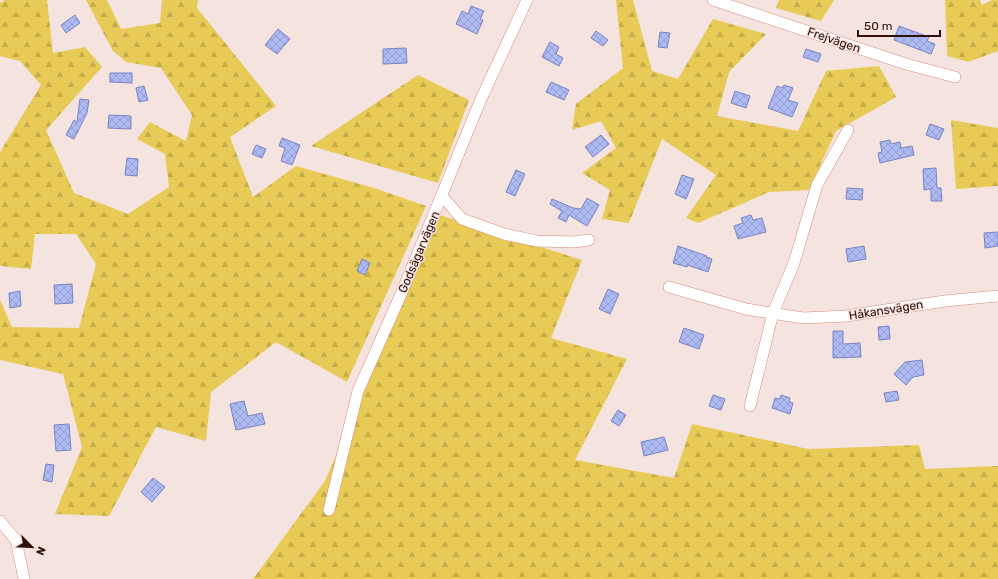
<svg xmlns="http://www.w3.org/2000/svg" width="998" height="579" font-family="Rubik,sans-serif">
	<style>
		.forest { fill: url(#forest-firs) }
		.building { fill: url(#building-cross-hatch); stroke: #7984c4 }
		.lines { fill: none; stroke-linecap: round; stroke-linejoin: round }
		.street-casing { stroke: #d78d79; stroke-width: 12 }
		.street { stroke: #fff; stroke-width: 11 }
		.labels { text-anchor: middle; stroke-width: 3; stroke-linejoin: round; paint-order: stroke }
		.street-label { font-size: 12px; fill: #2d110a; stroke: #f4e3df }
	</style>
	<defs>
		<pattern id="forest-firs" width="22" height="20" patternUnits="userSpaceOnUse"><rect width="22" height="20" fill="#e8cb57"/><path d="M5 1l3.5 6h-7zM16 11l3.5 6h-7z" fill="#c7ad4a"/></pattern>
		<pattern id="building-cross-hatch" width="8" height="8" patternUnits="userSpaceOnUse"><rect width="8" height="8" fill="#adbaf4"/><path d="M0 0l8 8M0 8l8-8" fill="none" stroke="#959fd0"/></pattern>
	</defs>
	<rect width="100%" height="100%" fill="#f4e3df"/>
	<g class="forest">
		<path d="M 5,0 L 47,0 L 53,53 L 85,47 L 102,67 L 46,130 L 74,193 L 128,214 L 169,187 L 165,154 L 137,139 L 150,122 L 186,141 L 192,115 L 161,68 L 126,62 L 113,51 L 86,0 L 107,0 L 121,29 L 160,23 L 162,0 L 198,0 L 197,8 L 276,106 L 230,137 L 253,197 L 296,166 L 374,188 L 426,206 L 347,382 L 276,342 L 211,392 L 206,441 L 156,427 L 109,516 L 55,514 L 82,447 L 63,374 L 0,360 L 0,300 L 12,327 L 79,328 L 96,264 L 76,234 L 35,234 L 31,269 L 0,266 L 0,152 L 41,85 L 20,61 L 0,56 L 0,3 Z"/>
		<path d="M 616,0 L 633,0 L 652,71 L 678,79 L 713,19 L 766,34 L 729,72 L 717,116 L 798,131 L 826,71 L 879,66 L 896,97 L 836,131 L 809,190 L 769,192 L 698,223 L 686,218 L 716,175 L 662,139 L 629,223 L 602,219 L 610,190 L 582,173 L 616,148 L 601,121 L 572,130 L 576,104 L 623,68 Z"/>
		<path d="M 779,0 L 834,0 L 821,21 L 776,8 Z"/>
		<path d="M 945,0 L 980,0 L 982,5 L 992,0 L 998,0 L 998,51 L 968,62 L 947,56 Z"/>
		<path d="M 418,75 L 469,100 L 438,183 L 311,146 Z"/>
		<path d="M 951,120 L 998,128 L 998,186 L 956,189 Z"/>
		<path d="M 440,215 L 582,260 L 551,338 L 627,359 L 575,460 L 674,478 L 692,424 L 808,449 L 919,445 L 925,469 L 998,466 L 998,579 L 253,579 L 325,481 Z"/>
	</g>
	<g class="building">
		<path d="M 471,6 L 484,11 L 480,19 L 483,20 L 477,34 L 456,24 L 462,11 L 468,14 Z"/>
		<path d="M 75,15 L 80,23 L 66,33 L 61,25 Z"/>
		<path d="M 899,26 L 929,37 L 927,41 L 935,44 L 931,54 L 894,40 Z"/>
		<path d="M 278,29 L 290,39 L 277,54 L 265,45 Z"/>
		<path d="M 596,31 L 608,40 L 603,46 L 591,38 Z"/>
		<path d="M 660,32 L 670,33 L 667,48 L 658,47 Z"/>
		<path d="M 550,42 L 559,47 L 556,54 L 563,58 L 559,66 L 542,57 Z"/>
		<path d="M 406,48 L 407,63 L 383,64 L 383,49 Z"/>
		<path d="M 806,49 L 821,54 L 818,62 L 803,57 Z"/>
		<path d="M 110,73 L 132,73 L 132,83 L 110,82 Z"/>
		<path d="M 551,82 L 569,90 L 564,100 L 546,92 Z"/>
		<path d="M 784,85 L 793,88 L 788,100 L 798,103 L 792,117 L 768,108 L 777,86 L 782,88 Z"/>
		<path d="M 144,86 L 148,100 L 139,102 L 136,88 Z"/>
		<path d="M 735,91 L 750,96 L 746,108 L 731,103 Z"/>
		<path d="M 80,99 L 89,100 L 87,113 L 74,139 L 66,135 L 74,120 L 77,122 Z"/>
		<path d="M 109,115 L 131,116 L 131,129 L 108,128 Z"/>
		<path d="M 930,124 L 944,129 L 939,140 L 926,135 Z"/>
		<path d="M 601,135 L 609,144 L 593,157 L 585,147 Z"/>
		<path d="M 282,138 L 300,145 L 292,165 L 281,161 L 285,148 L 279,146 Z"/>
		<path d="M 890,140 L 891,144 L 900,142 L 901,148 L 912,146 L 914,155 L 880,163 L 878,153 L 882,152 L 880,142 Z"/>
		<path d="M 256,145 L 266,149 L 262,158 L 252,154 Z"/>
		<path d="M 127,158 L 138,159 L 137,176 L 125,175 Z"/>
		<path d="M 936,168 L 937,188 L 941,188 L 942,201 L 931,201 L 931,189 L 924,190 L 923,169 Z"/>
		<path d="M 516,170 L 525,174 L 515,196 L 506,192 Z"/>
		<path d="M 682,175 L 694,179 L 686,199 L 675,194 Z"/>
		<path d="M 847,188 L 863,189 L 862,200 L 846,199 Z"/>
		<path d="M 587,198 L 599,205 L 587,226 L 569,215 L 566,222 L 558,218 L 562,211 L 550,204 L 552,199 L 573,208 L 581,209 Z"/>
		<path d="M 751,215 L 753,220 L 762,218 L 766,232 L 738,239 L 734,226 L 743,223 L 741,218 Z"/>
		<path d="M 998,232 L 998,246 L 985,248 L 984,233 Z"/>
		<path d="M 678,246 L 707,256 L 706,257 L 712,259 L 708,272 L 687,265 L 687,267 L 673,263 Z"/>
		<path d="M 864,246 L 866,259 L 848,262 L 846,249 Z"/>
		<path d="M 362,259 L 370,263 L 365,275 L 357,271 Z"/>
		<path d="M 72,284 L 73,303 L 55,304 L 54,285 Z"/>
		<path d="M 608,289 L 619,294 L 610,314 L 599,309 Z"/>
		<path d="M 20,291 L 21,306 L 10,308 L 9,293 Z"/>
		<path d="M 889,326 L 890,339 L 879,340 L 878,327 Z"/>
		<path d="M 684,328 L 704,335 L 699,349 L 679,342 Z"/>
		<path d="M 833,331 L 843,331 L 843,344 L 860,343 L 861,357 L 833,358 Z"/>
		<path d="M 922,360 L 924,375 L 913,377 L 906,385 L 894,374 L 905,362 Z"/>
		<path d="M 897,391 L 899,400 L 886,402 L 884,393 Z"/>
		<path d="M 713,395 L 725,399 L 721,410 L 709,406 Z"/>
		<path d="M 781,395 L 790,398 L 789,402 L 793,403 L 790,414 L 772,408 L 775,398 L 780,399 Z"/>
		<path d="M 244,401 L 248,416 L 262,413 L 265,424 L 236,430 L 230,404 Z"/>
		<path d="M 618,410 L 626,415 L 619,426 L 611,421 Z"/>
		<path d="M 69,424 L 71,450 L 56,451 L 54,425 Z"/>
		<path d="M 664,437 L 668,450 L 644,456 L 641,442 Z"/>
		<path d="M 46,464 L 54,465 L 52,482 L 43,480 Z"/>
		<path d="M 153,478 L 165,487 L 152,502 L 141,492 Z"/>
	</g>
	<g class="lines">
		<g class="street-casing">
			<g id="street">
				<path d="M 713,0 L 906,64 L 955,77"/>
				<path d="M 442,196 L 462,219 L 504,234 L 537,241 L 574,242 L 589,240"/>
				<path d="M 669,287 L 746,309 L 803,318 L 846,316 L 945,301 L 998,296"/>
				<path d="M 750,406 L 773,313 L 794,263 L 817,185 L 848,130"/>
				<path d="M 329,510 L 358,391 L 402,292 L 481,99 L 527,0"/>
				<path d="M 0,521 L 16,540 L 24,579"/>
			</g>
		</g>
		<use href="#street" class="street"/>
	</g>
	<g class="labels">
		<g class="street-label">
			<text transform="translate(834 40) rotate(19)" y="4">Frejvägen</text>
			<text transform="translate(419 252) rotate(-67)" y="4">Godsägarvägen</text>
			<text transform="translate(886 310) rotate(-9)" y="4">Håkansvägen</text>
		</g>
	</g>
	<g transform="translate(32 547) rotate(114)" stroke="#f4e3df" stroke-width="3" paint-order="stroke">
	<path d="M0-3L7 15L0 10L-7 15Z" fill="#2d110a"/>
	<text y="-6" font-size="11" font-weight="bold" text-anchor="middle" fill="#2d110a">N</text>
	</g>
	<path d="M858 30v6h82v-6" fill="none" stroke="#2d110a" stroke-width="2"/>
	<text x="864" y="30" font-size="12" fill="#2d110a" stroke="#f4e3df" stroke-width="3" paint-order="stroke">50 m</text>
</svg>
